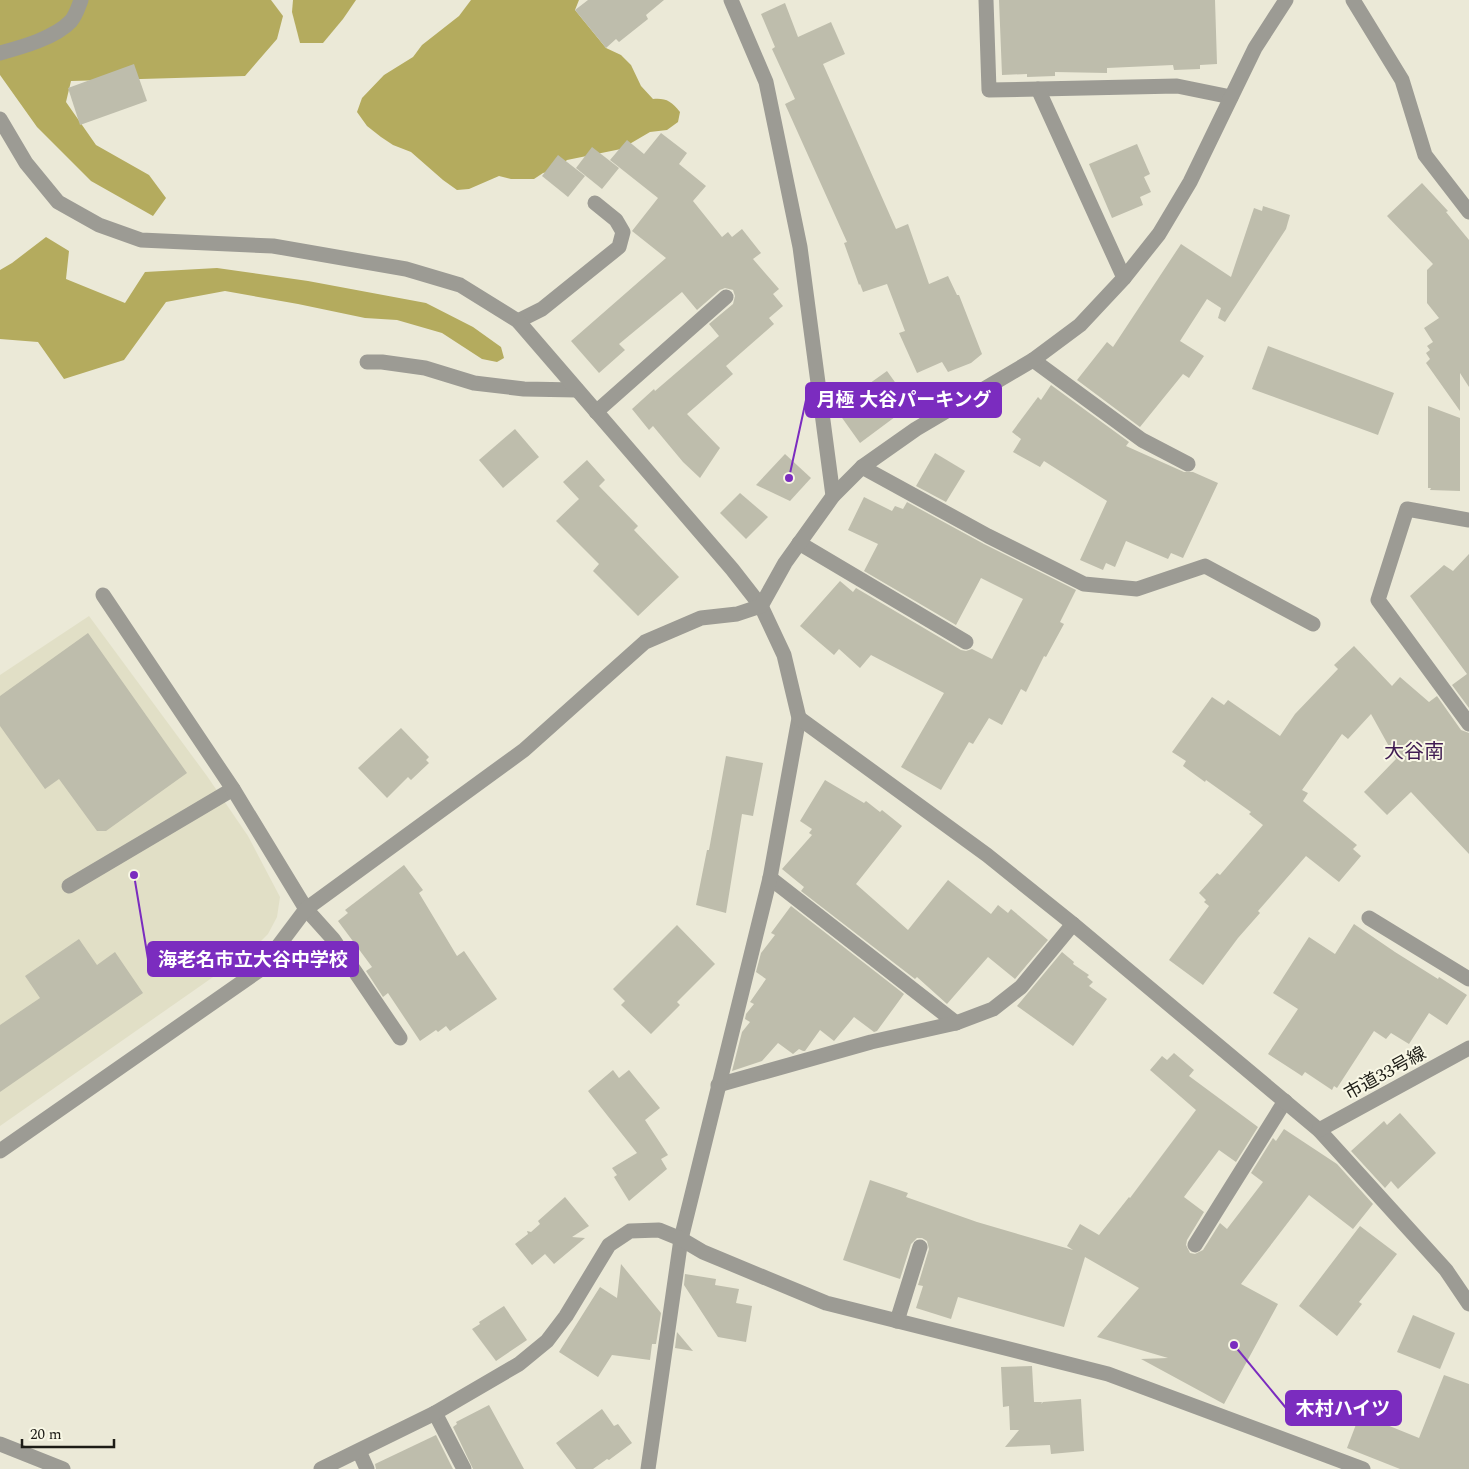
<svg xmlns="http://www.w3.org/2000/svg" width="1469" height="1469" font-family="Spectral,'Noto Sans JP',serif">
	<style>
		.built { fill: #e1dfc6 }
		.forest { fill: #b4ab5e }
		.building { fill: #bebdac }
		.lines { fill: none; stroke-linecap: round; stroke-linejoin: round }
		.lane { stroke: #9c9b94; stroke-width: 15 }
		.street { stroke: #9c9b94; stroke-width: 15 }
		.labels { text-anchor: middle; stroke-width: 4; stroke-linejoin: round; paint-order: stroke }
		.street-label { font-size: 18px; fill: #1d1c16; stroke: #f8f7e5 }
		.quarter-label { font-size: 20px; fill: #3f1b52; stroke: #f8f7e5 }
		.leader { fill: none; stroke: #7b2cbf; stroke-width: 2 }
		.callout-dot { fill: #7b2cbf; stroke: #f8f7e5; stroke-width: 2 }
		.callout { fill: #7b2cbf; stroke: #7b2cbf; stroke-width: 2 }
		.callout-label { font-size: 19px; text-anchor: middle; font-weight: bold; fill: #fff }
	</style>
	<rect width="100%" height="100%" fill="#ebe9d7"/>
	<path class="built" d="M 89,616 L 207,776 L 248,836 L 280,897 L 277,917 L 268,934 L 255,947 L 236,961 L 0,1126 L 0,675 Z"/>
	<g class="forest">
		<path d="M 0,0 L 271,0 L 283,16 L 277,39 L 245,76 L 71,81 L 66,102 L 96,145 L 149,175 L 166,198 L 153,216 L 91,181 L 37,127 L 0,75 Z"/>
		<path d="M 293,0 L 356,0 L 343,19 L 323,43 L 300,43 L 292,12 Z"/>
		<path d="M 471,0 L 579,0 L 575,10 L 606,48 L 621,55 L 631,65 L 641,86 L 653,99 C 666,98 671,101 680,112 L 678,122 L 667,130 L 650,132 L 621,149 L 567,160 L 556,170 L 543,173 L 534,179 L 511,179 L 499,176 L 469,189 L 457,190 L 443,180 L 411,152 L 393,145 L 381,137 L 367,126 L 357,112 L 362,98 L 384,75 L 413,57 L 422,45 L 459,16 Z"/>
		<path d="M 46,237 L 69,251 L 66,279 L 125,303 L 145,272 L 217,268 L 308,281 L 426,303 L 473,327 L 501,347 L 504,358 L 497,362 L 482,359 L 442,333 L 397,320 L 365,318 L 298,304 L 225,291 L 166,302 L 124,360 L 64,379 L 38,342 L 0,339 L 0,270 L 12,263 Z"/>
	</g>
	<g class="building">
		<path d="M 588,0 L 664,0 L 646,15 L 648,19 L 619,42 L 616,39 L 606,48 L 575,10 Z"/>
		<path d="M 999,0 L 1215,0 L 1217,64 L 1200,65 L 1200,69 L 1174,70 L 1173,65 L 1107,68 L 1107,73 L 1055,72 L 1055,76 L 1027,77 L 1027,74 L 1002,75 Z"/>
		<path d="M 785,3 L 798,37 L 831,22 L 845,54 L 823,64 L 896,229 L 908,224 L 929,284 L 948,276 L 957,295 L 959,295 L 982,354 L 971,363 L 948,372 L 942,362 L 917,373 L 899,333 L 905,331 L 887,284 L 863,292 L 860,284 L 859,285 L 844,243 L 847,242 L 785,104 L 795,99 L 772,49 L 775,47 L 761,14 Z"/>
		<path d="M 134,64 L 147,101 L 80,125 L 68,88 Z"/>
		<path d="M 661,133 L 687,153 L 679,164 L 706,186 L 693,201 L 722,237 L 728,232 L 732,237 L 742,229 L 761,253 L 753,259 L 779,289 L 773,294 L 783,306 L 769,318 L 774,324 L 726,366 L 733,374 L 687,414 L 720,448 L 700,478 L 683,462 L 653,426 L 649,430 L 632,409 L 654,389 L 655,391 L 719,336 L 709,324 L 733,304 L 735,296 L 733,290 L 725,288 L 720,290 L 697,310 L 682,292 L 619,344 L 625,350 L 599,373 L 571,341 L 666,258 L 632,231 L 658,198 L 610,160 L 627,140 L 644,154 Z"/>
		<path d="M 1137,144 L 1150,174 L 1144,177 L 1151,192 L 1140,197 L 1143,205 L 1112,218 L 1089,164 Z"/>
		<path d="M 592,147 L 619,168 L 602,189 L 576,168 Z"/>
		<path d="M 558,155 L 585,176 L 568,197 L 542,176 Z"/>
		<path d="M 1422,183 L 1448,211 L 1446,212 L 1469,240 L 1469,387 L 1460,373 L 1460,411 L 1426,363 L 1430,359 L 1426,353 L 1430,350 L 1427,346 L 1433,342 L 1424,328 L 1439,318 L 1427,303 L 1427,270 L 1433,264 L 1387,216 Z"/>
		<path d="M 1263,206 L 1290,215 L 1286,229 L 1225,322 L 1218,318 L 1221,308 L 1207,299 L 1180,341 L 1204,356 L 1189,378 L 1183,374 L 1140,427 L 1077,380 L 1107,342 L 1113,347 L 1181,244 L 1231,277 L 1254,208 L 1262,211 Z"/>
		<path d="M 1268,346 L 1394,393 L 1378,435 L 1252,389 Z"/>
		<path d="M 887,371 L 907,399 L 907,408 L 860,443 L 835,408 Z"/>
		<path d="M 1051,385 L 1129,442 L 1126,446 L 1184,472 L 1193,472 L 1218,483 L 1183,558 L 1171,553 L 1168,559 L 1126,541 L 1115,567 L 1106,563 L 1103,570 L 1080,560 L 1107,501 L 1044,461 L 1040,467 L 1013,452 L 1021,439 L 1012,432 L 1038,397 L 1041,400 Z"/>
		<path d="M 1428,406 L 1460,418 L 1460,491 L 1430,490 L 1431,488 L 1428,488 Z"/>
		<path d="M 515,429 L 539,457 L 503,488 L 479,460 Z"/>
		<path d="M 935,453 L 965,471 L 946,502 L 916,486 Z"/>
		<path d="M 785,454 L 811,478 L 790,501 L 756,485 Z"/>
		<path d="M 587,460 L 605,480 L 599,486 L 638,526 L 634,530 L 679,577 L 638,616 L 593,571 L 599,564 L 556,521 L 579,499 L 563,482 Z"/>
		<path d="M 740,493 L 768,517 L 746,539 L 720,513 Z"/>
		<path d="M 864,497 L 892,511 L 895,506 L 903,509 L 907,502 L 984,544 L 1076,590 L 1060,622 L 1064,624 L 1046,657 L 1044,656 L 1026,692 L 1021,689 L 1002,725 L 989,718 L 973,744 L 969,742 L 941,790 L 901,767 L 944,693 L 871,655 L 860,668 L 839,649 L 834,655 L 800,626 L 840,581 L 853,592 L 856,588 L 961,650 L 966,651 L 972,649 L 992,659 L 1023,599 L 981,578 L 956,625 L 864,571 L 878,544 L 848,530 Z"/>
		<path d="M 1469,554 L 1469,708 L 1452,685 L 1467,674 L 1410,596 L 1444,565 L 1453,571 Z"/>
		<path d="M 88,633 L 187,773 L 106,831 L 97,831 L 59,779 L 45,789 L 0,726 L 0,696 Z"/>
		<path d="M 1354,646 L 1392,686 L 1400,677 L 1429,702 L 1437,696 L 1461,730 L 1469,733 L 1469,854 L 1411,792 L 1387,815 L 1364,792 L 1396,759 L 1371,714 L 1348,739 L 1342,734 L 1302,790 L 1308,793 L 1303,801 L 1357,845 L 1353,849 L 1361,856 L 1339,882 L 1306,856 L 1258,911 L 1260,913 L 1238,938 L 1203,985 L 1169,960 L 1209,906 L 1204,902 L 1206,900 L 1199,893 L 1217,873 L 1220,875 L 1263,825 L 1249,814 L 1251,812 L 1206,780 L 1205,782 L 1183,766 L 1186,761 L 1172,752 L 1212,697 L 1224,705 L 1228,700 L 1280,736 L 1295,714 L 1338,669 L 1334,665 Z"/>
		<path d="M 401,728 L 429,757 L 426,760 L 429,763 L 411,780 L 408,777 L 387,798 L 358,768 Z"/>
		<path d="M 726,756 L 763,763 L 753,816 L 742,814 L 726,913 L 696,905 L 707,850 L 709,850 Z"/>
		<path d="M 825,780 L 864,803 L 866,801 L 880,812 L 882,810 L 902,826 L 856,884 L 908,930 L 948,880 L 991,914 L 998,905 L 1008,913 L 1011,909 L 1048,940 L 1015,979 L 988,957 L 947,1004 L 917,977 L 915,979 L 801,891 L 804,887 L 782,869 L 812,835 L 809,833 L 812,829 L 800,821 Z"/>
		<path d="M 404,865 L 423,890 L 419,893 L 457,956 L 464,951 L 497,999 L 450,1031 L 446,1026 L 438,1032 L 436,1030 L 420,1041 L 388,993 L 383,997 L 366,971 L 372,967 L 338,921 L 348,913 L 345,910 Z"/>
		<path d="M 791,906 L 904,994 L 877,1031 L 874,1032 L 854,1017 L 834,1041 L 820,1030 L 805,1051 L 803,1051 L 799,1049 L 793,1054 L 778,1043 L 762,1061 L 732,1071 L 742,1032 L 750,1022 L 745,1019 L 746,1014 L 754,1004 L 750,1002 L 766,979 L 756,972 L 761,953 L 775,935 L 771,933 Z"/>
		<path d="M 1354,924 L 1395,952 L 1438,979 L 1439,977 L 1467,995 L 1447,1025 L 1429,1013 L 1409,1044 L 1391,1033 L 1386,1039 L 1374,1031 L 1337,1088 L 1334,1086 L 1332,1090 L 1305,1072 L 1302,1076 L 1268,1054 L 1298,1009 L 1273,993 L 1309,937 L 1335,954 Z"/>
		<path d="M 677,925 L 715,964 L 677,1002 L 680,1005 L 651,1034 L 621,1005 L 625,1001 L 613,989 Z"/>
		<path d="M 79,939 L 97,965 L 115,952 L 143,993 L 0,1092 L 0,1025 L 40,998 L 25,976 Z"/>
		<path d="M 1062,952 L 1074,962 L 1073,964 L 1089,975 L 1087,977 L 1093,982 L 1089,986 L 1107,999 L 1073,1046 L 1017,1006 Z"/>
		<path d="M 1174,1053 L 1194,1070 L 1189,1076 L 1258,1127 L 1236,1162 L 1219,1150 L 1184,1197 L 1204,1212 L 1187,1240 L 1186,1245 L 1190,1253 L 1195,1254 L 1203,1250 L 1220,1223 L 1227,1229 L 1263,1182 L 1251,1173 L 1273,1138 L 1276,1141 L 1284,1129 L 1337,1164 L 1373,1204 L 1353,1229 L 1309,1195 L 1241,1284 L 1278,1304 L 1224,1404 L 1141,1359 L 1168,1358 L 1097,1337 L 1139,1288 L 1085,1257 L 1064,1327 L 958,1297 L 951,1319 L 916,1308 L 923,1286 L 918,1285 L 929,1249 L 927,1241 L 922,1238 L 917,1238 L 911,1244 L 900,1279 L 843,1260 L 870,1180 L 908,1193 L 906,1197 L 977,1222 L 1073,1250 L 1067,1246 L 1080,1224 L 1099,1235 L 1129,1197 L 1130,1198 L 1196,1110 L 1150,1070 L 1162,1056 L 1167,1060 Z"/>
		<path d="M 613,1070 L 619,1078 L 629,1070 L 660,1108 L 645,1120 L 668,1155 L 661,1159 L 667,1169 L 629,1201 L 614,1177 L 617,1175 L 612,1168 L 637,1153 L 588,1091 Z"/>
		<path d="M 1400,1113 L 1436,1153 L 1398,1189 L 1391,1181 L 1385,1188 L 1351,1151 L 1384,1121 L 1387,1125 Z"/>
		<path d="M 565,1197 L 589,1226 L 572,1237 L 585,1238 L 554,1264 L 545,1254 L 532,1265 L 515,1244 L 528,1234 L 527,1231 L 531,1232 L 540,1224 L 538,1221 Z"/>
		<path d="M 1360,1226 L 1397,1254 L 1359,1302 L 1362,1304 L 1337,1336 L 1299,1306 Z"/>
		<path d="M 621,1264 L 661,1313 L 656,1344 L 652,1344 L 650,1360 L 612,1355 L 598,1377 L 559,1352 L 600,1287 L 617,1298 Z"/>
		<path d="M 685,1274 L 716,1279 L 715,1285 L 739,1289 L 736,1303 L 752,1306 L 746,1342 L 718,1337 L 684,1285 Z"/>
		<path d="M 504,1306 L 527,1340 L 496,1361 L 472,1329 L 480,1324 L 479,1322 Z"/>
		<path d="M 1413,1315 L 1455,1333 L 1440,1369 L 1397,1352 Z"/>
		<path d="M 677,1332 L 693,1351 L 675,1348 Z"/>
		<path d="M 1032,1366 L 1034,1402 L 1042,1402 L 1041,1404 L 1043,1402 L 1081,1399 L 1084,1451 L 1051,1454 L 1050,1445 L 1005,1447 L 1019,1430 L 1010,1430 L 1009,1406 L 1003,1407 L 1001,1367 Z"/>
		<path d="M 1444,1375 L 1469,1384 L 1469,1469 L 1400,1469 L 1347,1448 L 1360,1414 L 1419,1438 Z"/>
		<path d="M 489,1405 L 524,1469 L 473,1469 L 453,1427 L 457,1424 L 456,1422 Z"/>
		<path d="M 602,1409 L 614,1426 L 618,1424 L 632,1443 L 609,1460 L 607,1459 L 593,1469 L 576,1469 L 556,1443 Z"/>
		<path d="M 436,1435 L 453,1469 L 376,1469 L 375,1464 Z"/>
	</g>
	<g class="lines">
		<g class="lane">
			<path d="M 986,0 L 989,90 L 1177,86 L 1231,97"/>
			<path d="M 1038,89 L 1124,278"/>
			<path d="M 518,321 L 542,309 L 619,247 L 623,232 L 616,220 L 595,203"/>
			<path d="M 1033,360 L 1142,440 L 1188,464"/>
			<path d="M 367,362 L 382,362 L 425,368 L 474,383 L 524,389 L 577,390"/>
			<path d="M 862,467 L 988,536 L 1084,584 L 1137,589 L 1205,566 L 1313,624"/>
			<path d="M 799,543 L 966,642"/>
			<path d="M 770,878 L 956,1023"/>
			<path d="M 69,886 L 233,789"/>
			<path d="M 1369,918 L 1469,979"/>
			<path d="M 718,1085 L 871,1042 L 956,1023 L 993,1009 L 1021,987 L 1073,924"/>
			<path d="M 1195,1245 L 1285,1101"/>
			<path d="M 897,1321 L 920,1247"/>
			<path d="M 435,1413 L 464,1469"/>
			<path d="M 359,1451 L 367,1469"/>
		</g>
		<g class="street">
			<path d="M 731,0 L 766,82 L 800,247 L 833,496"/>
			<path d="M 1353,0 L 1402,80 L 1425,155 L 1469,212"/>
			<path d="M 0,53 C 22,47 55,38 71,21 C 76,15 78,8 81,0"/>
			<path d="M 0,119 L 26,163 L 58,202 L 99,225 L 141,240 L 273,246 L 406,269 L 460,285 L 518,321 L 732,569 L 761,606 L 784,655 L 799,718 L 770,878 L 681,1239 L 648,1469"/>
			<path d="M 596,412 L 726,297"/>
			<path d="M 1469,520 L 1407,509 L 1378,600 L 1469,724"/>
			<path d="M 103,595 L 233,789 L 306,909 L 333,939 L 400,1038"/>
			<path d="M 799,718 L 987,855 L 1073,924 L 1319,1130 L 1446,1270 L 1469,1304"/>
			<path d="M 1319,1130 L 1469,1048"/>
			<path d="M 0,1151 L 261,969 L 306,909 L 524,750 L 645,642 L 701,618 L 737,614 L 761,606 L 785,563 L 833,496 L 862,467 L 916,429 L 1033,360 L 1080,325 L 1124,278 L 1159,234 L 1190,182 L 1255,48 L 1286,0"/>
			<path d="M 0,1444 L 63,1469"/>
			<path d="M 321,1469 L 435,1413 L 519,1364 L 547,1341 L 566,1316 L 609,1245 L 630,1231 L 659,1230 L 681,1239 L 703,1252 L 826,1303 L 1108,1374 L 1363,1469"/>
		</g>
	</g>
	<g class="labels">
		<g class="street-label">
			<text transform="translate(1385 1073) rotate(-29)" y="6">市道33号線</text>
		</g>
		<g class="quarter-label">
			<text x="1414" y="758">大谷南</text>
		</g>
	</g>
	<path class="leader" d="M789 478L806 400M134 875L148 959M1234 1345L1286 1408"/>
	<g class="callout-dot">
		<circle cx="789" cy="478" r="5"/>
		<circle cx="134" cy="875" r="5"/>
		<circle cx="1234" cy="1345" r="5"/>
	</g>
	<g class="callout">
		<rect x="806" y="383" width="195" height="34" rx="5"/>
		<rect x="148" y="942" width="210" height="34" rx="5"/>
		<rect x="1286" y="1391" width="115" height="34" rx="5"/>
	</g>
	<g class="callout-label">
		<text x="904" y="406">月極 大谷パーキング</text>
		<text x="253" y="966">海老名市立大谷中学校</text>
		<text x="1343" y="1415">木村ハイツ</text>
	</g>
	<path d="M22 1439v8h92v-8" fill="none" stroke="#1d1c16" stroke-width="2.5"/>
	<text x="30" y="1439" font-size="15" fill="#1d1c16" stroke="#f8f7e5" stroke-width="4" paint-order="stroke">20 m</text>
</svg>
